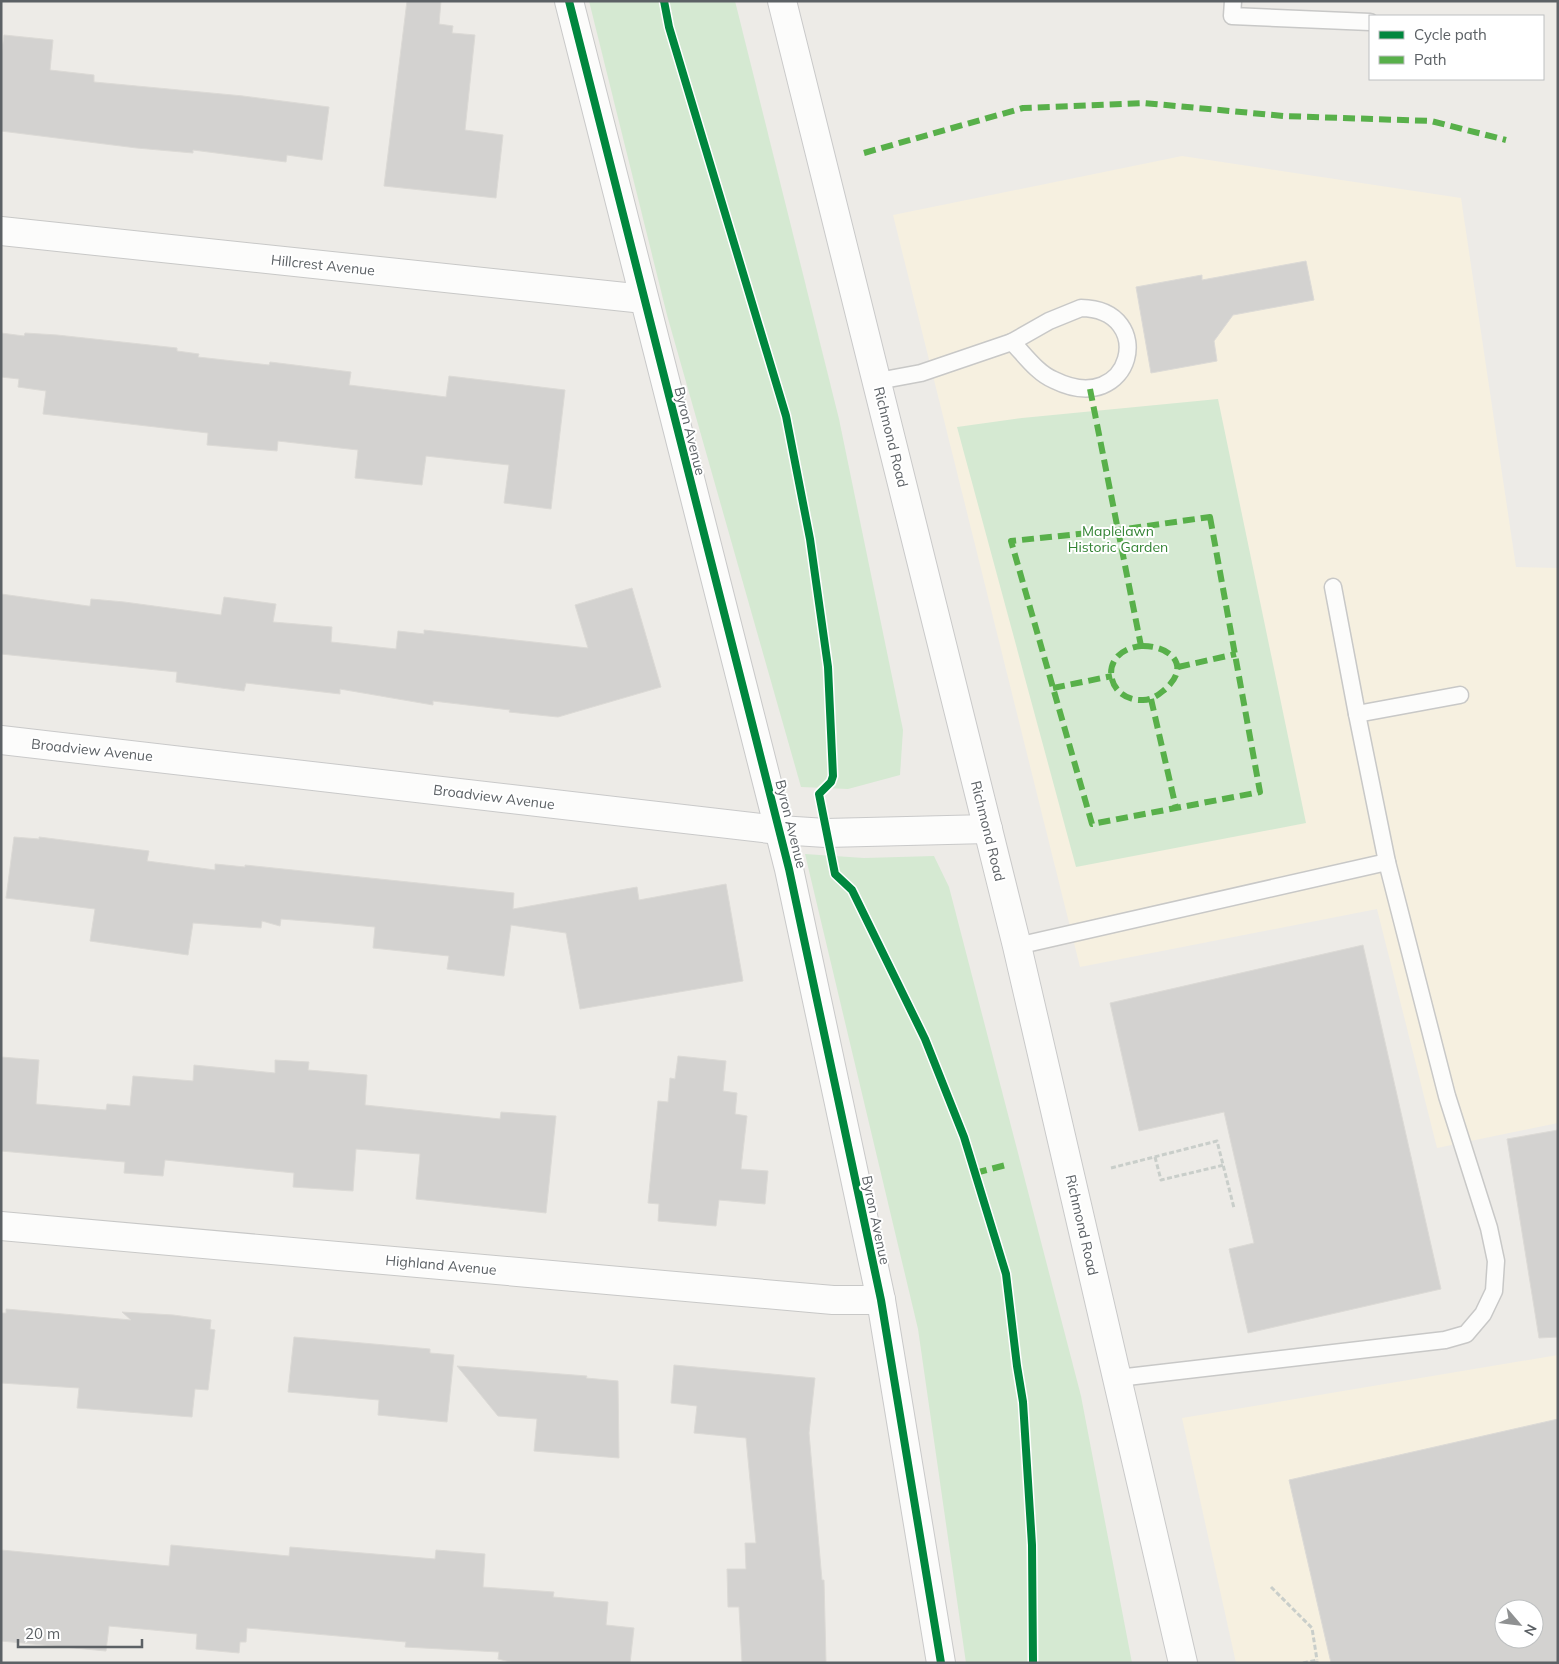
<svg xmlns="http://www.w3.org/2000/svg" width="1559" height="1664" font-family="Mulish,sans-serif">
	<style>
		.commercial { fill: #f6f0e0; fill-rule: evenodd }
		.green { fill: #d5e9d2 }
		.building { fill: #d3d2d0; stroke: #dcdad6; fill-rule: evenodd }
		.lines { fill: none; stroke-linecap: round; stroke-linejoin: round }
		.lane-casing { stroke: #c8c8c7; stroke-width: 19 }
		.street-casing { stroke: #c8c8c7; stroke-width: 30 }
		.secondary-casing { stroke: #c9c9c9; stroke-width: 30 }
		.path { stroke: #c9ceca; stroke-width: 3; stroke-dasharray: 5 2.5; stroke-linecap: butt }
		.lane { stroke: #fcfcfb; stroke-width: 16 }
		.street { stroke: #fcfcfb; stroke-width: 28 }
		.secondary { stroke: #fcfcfb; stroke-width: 28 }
		.quiet { stroke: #58b04a; stroke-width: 6; stroke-dasharray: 12 6; stroke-linecap: butt }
		.cycleway-casing { stroke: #fff; stroke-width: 11 }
		.cycleway { stroke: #00873e; stroke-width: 8 }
		.labels { text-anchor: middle; stroke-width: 4; stroke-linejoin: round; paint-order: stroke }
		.street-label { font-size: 14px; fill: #5c6165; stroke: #fff }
		.park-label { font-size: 14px; fill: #348435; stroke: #fff }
	</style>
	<rect width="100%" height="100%" fill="#edebe7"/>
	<g class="commercial">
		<path d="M 1182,156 L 1461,198 L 1516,567 L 1558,568 L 1558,1123 L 1437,1148 L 1377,909 L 1080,967 L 893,215 Z"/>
		<path d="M 1558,1355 L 1558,1663 L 1236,1663 L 1182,1418 ZM 1504,1609 L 1534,1609 L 1534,1639 L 1504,1639 Z"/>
	</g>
	<g class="green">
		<path d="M 589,1 L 735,1 L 839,419 L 903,730 L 900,775 L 848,789 L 801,787 L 667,315 Z"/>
		<path d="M 1218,399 L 1306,823 L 1076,867 L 957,427 L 1022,418 Z"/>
		<path d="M 805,854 L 864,858 L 934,856 L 949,887 L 1081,1396 L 1132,1663 L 966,1663 L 918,1329 Z"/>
	</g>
	<g class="building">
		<path d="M 407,1 L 441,1 L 439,24 L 453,26 L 452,33 L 475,35 L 465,130 L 503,135 L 496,198 L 384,186 Z"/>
		<path d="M 4,35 L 53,40 L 50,70 L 94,75 L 94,82 L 243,96 L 329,107 L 322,160 L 287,155 L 286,162 L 193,150 L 193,153 L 137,148 L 1,131 L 1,57 Z"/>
		<path d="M 1306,261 L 1314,300 L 1233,315 L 1214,341 L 1217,361 L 1151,373 L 1136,287 L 1202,275 L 1202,280 Z"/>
		<path d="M 1,333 L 24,336 L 25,333 L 57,335 L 177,348 L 177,351 L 199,354 L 198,357 L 269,365 L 270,362 L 351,372 L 349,385 L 446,397 L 449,376 L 565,390 L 551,509 L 504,503 L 509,465 L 426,456 L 422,485 L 355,478 L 358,450 L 278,441 L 277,451 L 207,445 L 208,433 L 43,414 L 46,391 L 18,387 L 19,379 L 1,377 Z"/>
		<path d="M 632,588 L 661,687 L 558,717 L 509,712 L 510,710 L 433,701 L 433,705 L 340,689 L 340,694 L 246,683 L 244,691 L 176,682 L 177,672 L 1,654 L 1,594 L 88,606 L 90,606 L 91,599 L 124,602 L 221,615 L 224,597 L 276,604 L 273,622 L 332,627 L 331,642 L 396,649 L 398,631 L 424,634 L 424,630 L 588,648 L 575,605 Z"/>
		<path d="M 14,837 L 39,839 L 39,837 L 149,851 L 147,861 L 215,870 L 215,864 L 245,867 L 245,865 L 514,893 L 513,909 L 637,887 L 639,900 L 726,884 L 743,981 L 580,1009 L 566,933 L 511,925 L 504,976 L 447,969 L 449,956 L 373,948 L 375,927 L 332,923 L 281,919 L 280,926 L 262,921 L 261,928 L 193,923 L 188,955 L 90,941 L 95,909 L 6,898 Z"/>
		<path d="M 1363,945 L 1441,1289 L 1248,1333 L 1229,1249 L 1254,1243 L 1224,1112 L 1139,1131 L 1110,1003 Z"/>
		<path d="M 678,1056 L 726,1061 L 723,1091 L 737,1093 L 735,1114 L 747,1116 L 741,1169 L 768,1171 L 765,1204 L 719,1200 L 716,1226 L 658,1221 L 659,1204 L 648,1203 L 658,1101 L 668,1102 L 670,1078 L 675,1079 Z"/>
		<path d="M 1,1057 L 39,1060 L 36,1104 L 106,1110 L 107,1104 L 130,1106 L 133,1076 L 193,1081 L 194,1065 L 275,1073 L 275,1060 L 309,1062 L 308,1070 L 367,1075 L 365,1105 L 500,1119 L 501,1112 L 556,1116 L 546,1213 L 416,1199 L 420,1154 L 356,1149 L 353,1191 L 293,1187 L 294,1173 L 165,1160 L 163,1176 L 124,1173 L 125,1162 L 1,1151 Z"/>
		<path d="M 1558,1130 L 1558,1337 L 1539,1338 L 1507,1139 Z"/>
		<path d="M 6,1309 L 131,1320 L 122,1312 L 173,1315 L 211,1320 L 210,1329 L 215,1330 L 208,1390 L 195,1389 L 192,1417 L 77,1408 L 79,1388 L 1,1383 L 1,1313 L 6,1313 Z"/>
		<path d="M 294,1337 L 430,1349 L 430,1353 L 454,1355 L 447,1422 L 378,1415 L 379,1400 L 288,1392 Z"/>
		<path d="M 674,1365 L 815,1378 L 809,1433 L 822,1580 L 824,1580 L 826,1663 L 742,1663 L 739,1607 L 728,1607 L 727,1569 L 746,1569 L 745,1543 L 756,1543 L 746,1438 L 694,1433 L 697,1406 L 671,1403 Z"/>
		<path d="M 457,1366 L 587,1376 L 586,1378 L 618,1381 L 619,1458 L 534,1451 L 537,1419 L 498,1416 Z"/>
		<path d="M 1558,1419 L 1558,1663 L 1331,1663 L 1289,1480 ZM 1504,1609 L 1534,1609 L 1534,1639 L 1504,1639 Z"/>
		<path d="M 171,1545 L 289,1556 L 290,1547 L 435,1559 L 436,1550 L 485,1554 L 483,1587 L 554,1592 L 553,1597 L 608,1602 L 606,1625 L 634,1628 L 630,1663 L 514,1663 L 498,1659 L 499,1652 L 405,1647 L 406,1642 L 247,1628 L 246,1642 L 240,1642 L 239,1653 L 196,1649 L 197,1634 L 109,1626 L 106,1651 L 1,1641 L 1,1550 L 169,1566 Z"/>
	</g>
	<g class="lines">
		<g class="lane-casing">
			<g id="lane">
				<path d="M 1233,1 L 1232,16 L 1370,22"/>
				<path d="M 1081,308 C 1158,309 1133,419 1054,380 C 1037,373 1024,354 1012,342 L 1049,321 Z"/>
				<path d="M 878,381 L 921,373 L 1012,342"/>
				<path d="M 1357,714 L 1460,695"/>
				<path d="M 1017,946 L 1387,862 L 1357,714 L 1333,587"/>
				<path d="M 1118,1378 L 1445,1340 L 1466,1334 L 1483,1314 L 1494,1291 L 1496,1261 L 1489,1228 L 1447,1096 L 1387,862"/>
			</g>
		</g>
		<g class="street-casing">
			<g id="street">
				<path d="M 1,231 L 644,299"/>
				<path d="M 1,1226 L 833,1300 L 881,1300"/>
			</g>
		</g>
		<g class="secondary-casing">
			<g id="secondary">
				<path d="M 569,1 L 789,869 L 881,1300 L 941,1663"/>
				<path d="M 782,1 L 1017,946 L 1183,1663"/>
				<path d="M 1,740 L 779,830 L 826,833 L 988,829"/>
			</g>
		</g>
		<g class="path">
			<path d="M 1155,1157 L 1161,1180 L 1224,1165"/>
			<path d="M 1111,1168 L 1217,1141 L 1234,1208"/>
			<path d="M 1271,1587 L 1312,1628 L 1317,1660"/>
			<path d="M 1303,1663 L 1317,1660 L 1317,1663"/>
		</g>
		<use href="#lane" class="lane"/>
		<use href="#street" class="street"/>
		<use href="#secondary" class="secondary"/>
		<g class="quiet">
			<path d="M 864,153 L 1023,108 L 1144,103 L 1284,116 L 1431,121 L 1506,140"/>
			<path d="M 1090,389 L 1141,646"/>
			<path d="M 1210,517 L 1260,792 L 1092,824 L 1011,541 L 1118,530 Z"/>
			<path d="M 1141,646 C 1171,645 1193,667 1163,691 C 1157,696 1151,700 1143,700 C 1106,702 1096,651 1141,646 Z"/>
			<path d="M 1178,667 L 1236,654"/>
			<path d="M 1053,688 L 1112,676"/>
			<path d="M 1151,699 L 1176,808"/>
			<path d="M 975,1173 L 1006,1165"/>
		</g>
		<g class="cycleway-casing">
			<g id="cycleway">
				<path d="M 569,1 L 789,869 L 881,1300 L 941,1663"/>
				<path d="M 664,1 L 669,27 L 786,416 L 810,539 L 828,667 L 833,776 L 831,782 L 819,794 L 835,874 L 852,890 L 925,1039 L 964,1137 L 1006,1274 L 1017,1366 L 1023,1402 L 1032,1545 L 1033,1663"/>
			</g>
		</g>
		<use href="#cycleway" class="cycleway"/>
	</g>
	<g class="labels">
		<g class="street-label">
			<text transform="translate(323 265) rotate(6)" y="5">Hillcrest Avenue</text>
			<text transform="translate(690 431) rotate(76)" y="5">Byron Avenue</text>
			<text transform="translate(891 437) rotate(76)" y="5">Richmond Road</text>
			<text transform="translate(92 750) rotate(6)" y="5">Broadview Avenue</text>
			<text transform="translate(494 797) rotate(7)" y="5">Broadview Avenue</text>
			<text transform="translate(791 824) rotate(76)" y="5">Byron Avenue</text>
			<text transform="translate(988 831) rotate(76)" y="5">Richmond Road</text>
			<text transform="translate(876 1220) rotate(78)" y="5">Byron Avenue</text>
			<text transform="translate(1082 1225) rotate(77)" y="5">Richmond Road</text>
			<text transform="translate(441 1265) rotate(5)" y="5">Highland Avenue</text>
		</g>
		<g class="park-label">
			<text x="1118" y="536">Maplelawn<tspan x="1118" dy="16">Historic Garden</tspan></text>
		</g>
	</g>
	<rect width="1559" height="1664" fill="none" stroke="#5c6165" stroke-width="5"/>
	<rect x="1369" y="15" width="175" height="65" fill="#ffffff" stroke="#bec0c1"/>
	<rect x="1379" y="31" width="25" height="8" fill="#00873e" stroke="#bec0c1"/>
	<text x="1414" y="40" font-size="15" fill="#5c6165">Cycle path</text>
	<rect x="1379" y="56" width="25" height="8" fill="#58b04a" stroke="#bec0c1"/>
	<text x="1414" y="65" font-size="15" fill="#5c6165">Path</text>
	<g transform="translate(1519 1624) rotate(118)"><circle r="24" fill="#ffffff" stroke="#bec0c1"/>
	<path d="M0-4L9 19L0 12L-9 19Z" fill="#8f9192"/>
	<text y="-8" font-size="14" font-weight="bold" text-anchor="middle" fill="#5c6165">N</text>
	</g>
	<path d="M18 1639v8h124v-8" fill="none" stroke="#5c6165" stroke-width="2.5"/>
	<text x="25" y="1639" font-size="15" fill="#5c6165" stroke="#ffffff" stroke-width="4" paint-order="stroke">20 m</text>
</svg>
